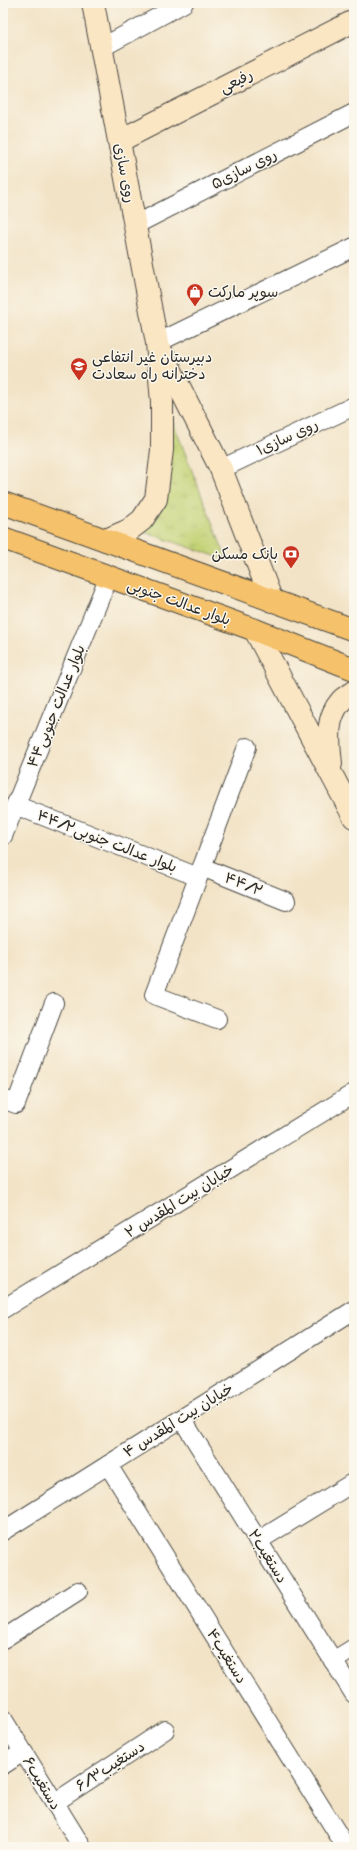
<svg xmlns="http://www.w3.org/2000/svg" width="357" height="1850" font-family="Sriracha,'Playpen Sans Arabic',sans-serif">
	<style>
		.grass { fill: url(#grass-tufts); stroke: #777e50 }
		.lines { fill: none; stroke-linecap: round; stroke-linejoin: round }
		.street-casing { stroke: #494742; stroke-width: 20 }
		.secondary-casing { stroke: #494742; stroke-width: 24 }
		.primary-casing { stroke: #494742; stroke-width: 24 }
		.street { stroke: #fff; stroke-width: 18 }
		.secondary { stroke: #fbe6c4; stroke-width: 22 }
		.primary { stroke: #f5c16b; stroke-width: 22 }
		.labels { text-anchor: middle; stroke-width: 3; stroke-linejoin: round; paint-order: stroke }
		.street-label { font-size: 15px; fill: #2b2b2b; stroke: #fbf7ec }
		.poi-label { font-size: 15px; fill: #2b2b2b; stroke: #fbf7ec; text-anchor: start }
	</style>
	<defs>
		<pattern id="grass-tufts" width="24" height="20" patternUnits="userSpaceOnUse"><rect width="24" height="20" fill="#c3d274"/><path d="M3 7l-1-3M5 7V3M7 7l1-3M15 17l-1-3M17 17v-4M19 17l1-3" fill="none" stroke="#a8b465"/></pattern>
	</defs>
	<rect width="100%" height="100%" fill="#fbf7ec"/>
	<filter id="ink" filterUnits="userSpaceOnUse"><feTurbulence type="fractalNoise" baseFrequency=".025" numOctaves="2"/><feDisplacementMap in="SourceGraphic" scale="8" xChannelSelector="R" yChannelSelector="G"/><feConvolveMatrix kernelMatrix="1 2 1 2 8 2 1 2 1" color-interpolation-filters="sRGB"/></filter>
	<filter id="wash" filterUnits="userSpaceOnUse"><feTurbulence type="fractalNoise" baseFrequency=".012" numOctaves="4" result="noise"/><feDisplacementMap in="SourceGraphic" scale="16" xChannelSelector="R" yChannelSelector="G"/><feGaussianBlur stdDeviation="0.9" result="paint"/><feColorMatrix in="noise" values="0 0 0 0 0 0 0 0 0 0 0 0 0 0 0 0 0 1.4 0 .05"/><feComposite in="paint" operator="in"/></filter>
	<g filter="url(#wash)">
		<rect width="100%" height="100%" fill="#f2e3c6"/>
		<path class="grass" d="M 169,412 L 227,560 L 144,532 Z"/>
	</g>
	<g filter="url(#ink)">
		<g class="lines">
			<g class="street-casing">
				<g id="street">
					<path d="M 101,48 L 184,3"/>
					<path d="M 135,225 L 354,113"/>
					<path d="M 157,343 L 354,247"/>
					<path d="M 221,469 L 354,406"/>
					<path d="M 15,805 L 198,877"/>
					<path d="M 3,836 L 109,576"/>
					<path d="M 202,867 L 286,901"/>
					<path d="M 217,1019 L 154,995 L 247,747"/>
					<path d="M 3,1099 L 16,1104 L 54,1003"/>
					<path d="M 3,1309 L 354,1093"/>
					<path d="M 182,1419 L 354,1694"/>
					<path d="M 108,1465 L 346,1847"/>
					<path d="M 3,1531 L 354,1310"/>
					<path d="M 258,1541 L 354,1482"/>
					<path d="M 3,1639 L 78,1591"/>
					<path d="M 333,1661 L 354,1648"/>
					<path d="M 3,1719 L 82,1847"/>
					<path d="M 3,1765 L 23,1752"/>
					<path d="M 54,1803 L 165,1730"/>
				</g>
			</g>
			<g class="secondary-casing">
				<g id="secondary">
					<path d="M 93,3 L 157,343 L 162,402 L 162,450 L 156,499 L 142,520 L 129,530 L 106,540"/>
					<path d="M 119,141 L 354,21"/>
					<path d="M 162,353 L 221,469 L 272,601"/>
					<path d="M 255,630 L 354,817"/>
					<path d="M 331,764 C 329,743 325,719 341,701 C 344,697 350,695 354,692"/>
				</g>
			</g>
			<g class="primary-casing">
				<g id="primary">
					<path d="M 3,503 L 354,630"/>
					<path d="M 3,538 L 255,630 L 354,669"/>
				</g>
			</g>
			<use href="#street" class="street"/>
			<use href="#secondary" class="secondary"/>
			<use href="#primary" class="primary"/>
		</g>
	</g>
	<defs>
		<g id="shop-pin" transform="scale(0.9)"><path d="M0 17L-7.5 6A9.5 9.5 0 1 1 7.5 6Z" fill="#c8321e" stroke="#fbf7ec"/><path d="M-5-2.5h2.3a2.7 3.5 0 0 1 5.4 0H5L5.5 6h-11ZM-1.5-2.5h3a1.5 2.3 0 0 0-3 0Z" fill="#fff"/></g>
		<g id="school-pin" transform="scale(0.9)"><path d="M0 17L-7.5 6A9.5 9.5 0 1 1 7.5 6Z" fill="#c8321e" stroke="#fbf7ec"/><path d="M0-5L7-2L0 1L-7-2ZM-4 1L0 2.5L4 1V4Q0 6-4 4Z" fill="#fff"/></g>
		<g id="bank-pin" transform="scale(0.9)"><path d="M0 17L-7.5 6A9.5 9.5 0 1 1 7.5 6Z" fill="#c8321e" stroke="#fbf7ec"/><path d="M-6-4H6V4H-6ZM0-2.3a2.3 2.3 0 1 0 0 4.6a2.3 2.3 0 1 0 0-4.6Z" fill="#fff"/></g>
	</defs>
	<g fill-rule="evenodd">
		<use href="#shop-pin" x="195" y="292"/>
		<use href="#school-pin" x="79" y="366"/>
		<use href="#bank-pin" x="291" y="554"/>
	</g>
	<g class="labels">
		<g class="street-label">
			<text transform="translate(236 81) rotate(-27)" y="5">رفیعی</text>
			<text transform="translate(244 169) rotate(-27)" y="5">روی سازی۵</text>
			<text transform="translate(125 173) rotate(79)" y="5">روی سازی</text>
			<text transform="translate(287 437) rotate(-25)" y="5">روی سازی۱</text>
			<text transform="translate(179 602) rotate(20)" y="5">بلوار عدالت جنوبی</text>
			<text transform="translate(56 706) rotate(-68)" y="5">بلوار عدالت جنوبی۴۴</text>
			<text transform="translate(107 841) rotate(21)" y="5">بلوار عدالت جنوبی۴۴/۲</text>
			<text transform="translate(244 884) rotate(22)" y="5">۴۴/۲</text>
			<text transform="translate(179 1201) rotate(-32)" y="5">خیابان بیت المقدس ۲</text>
			<text transform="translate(178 1420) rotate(-32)" y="5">خیابان بیت المقدس ۴</text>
			<text transform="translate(268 1556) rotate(58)" y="5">۲دستغیب</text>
			<text transform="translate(227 1656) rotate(58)" y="5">دستغیب۴</text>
			<text transform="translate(110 1766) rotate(-33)" y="5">دستغیب۶/۳</text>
			<text transform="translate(42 1783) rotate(59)" y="5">دستغیب۶</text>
		</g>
		<g class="poi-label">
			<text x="208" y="297">سوپر مارکت</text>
			<text x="92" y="362">دبیرستان غیر انتفاعی<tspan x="92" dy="17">دخترانه راه سعادت</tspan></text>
			<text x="278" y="559" text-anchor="end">بانک مسکن</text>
		</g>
	</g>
	<rect width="357" height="1850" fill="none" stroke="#fbf7ec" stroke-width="16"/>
</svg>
